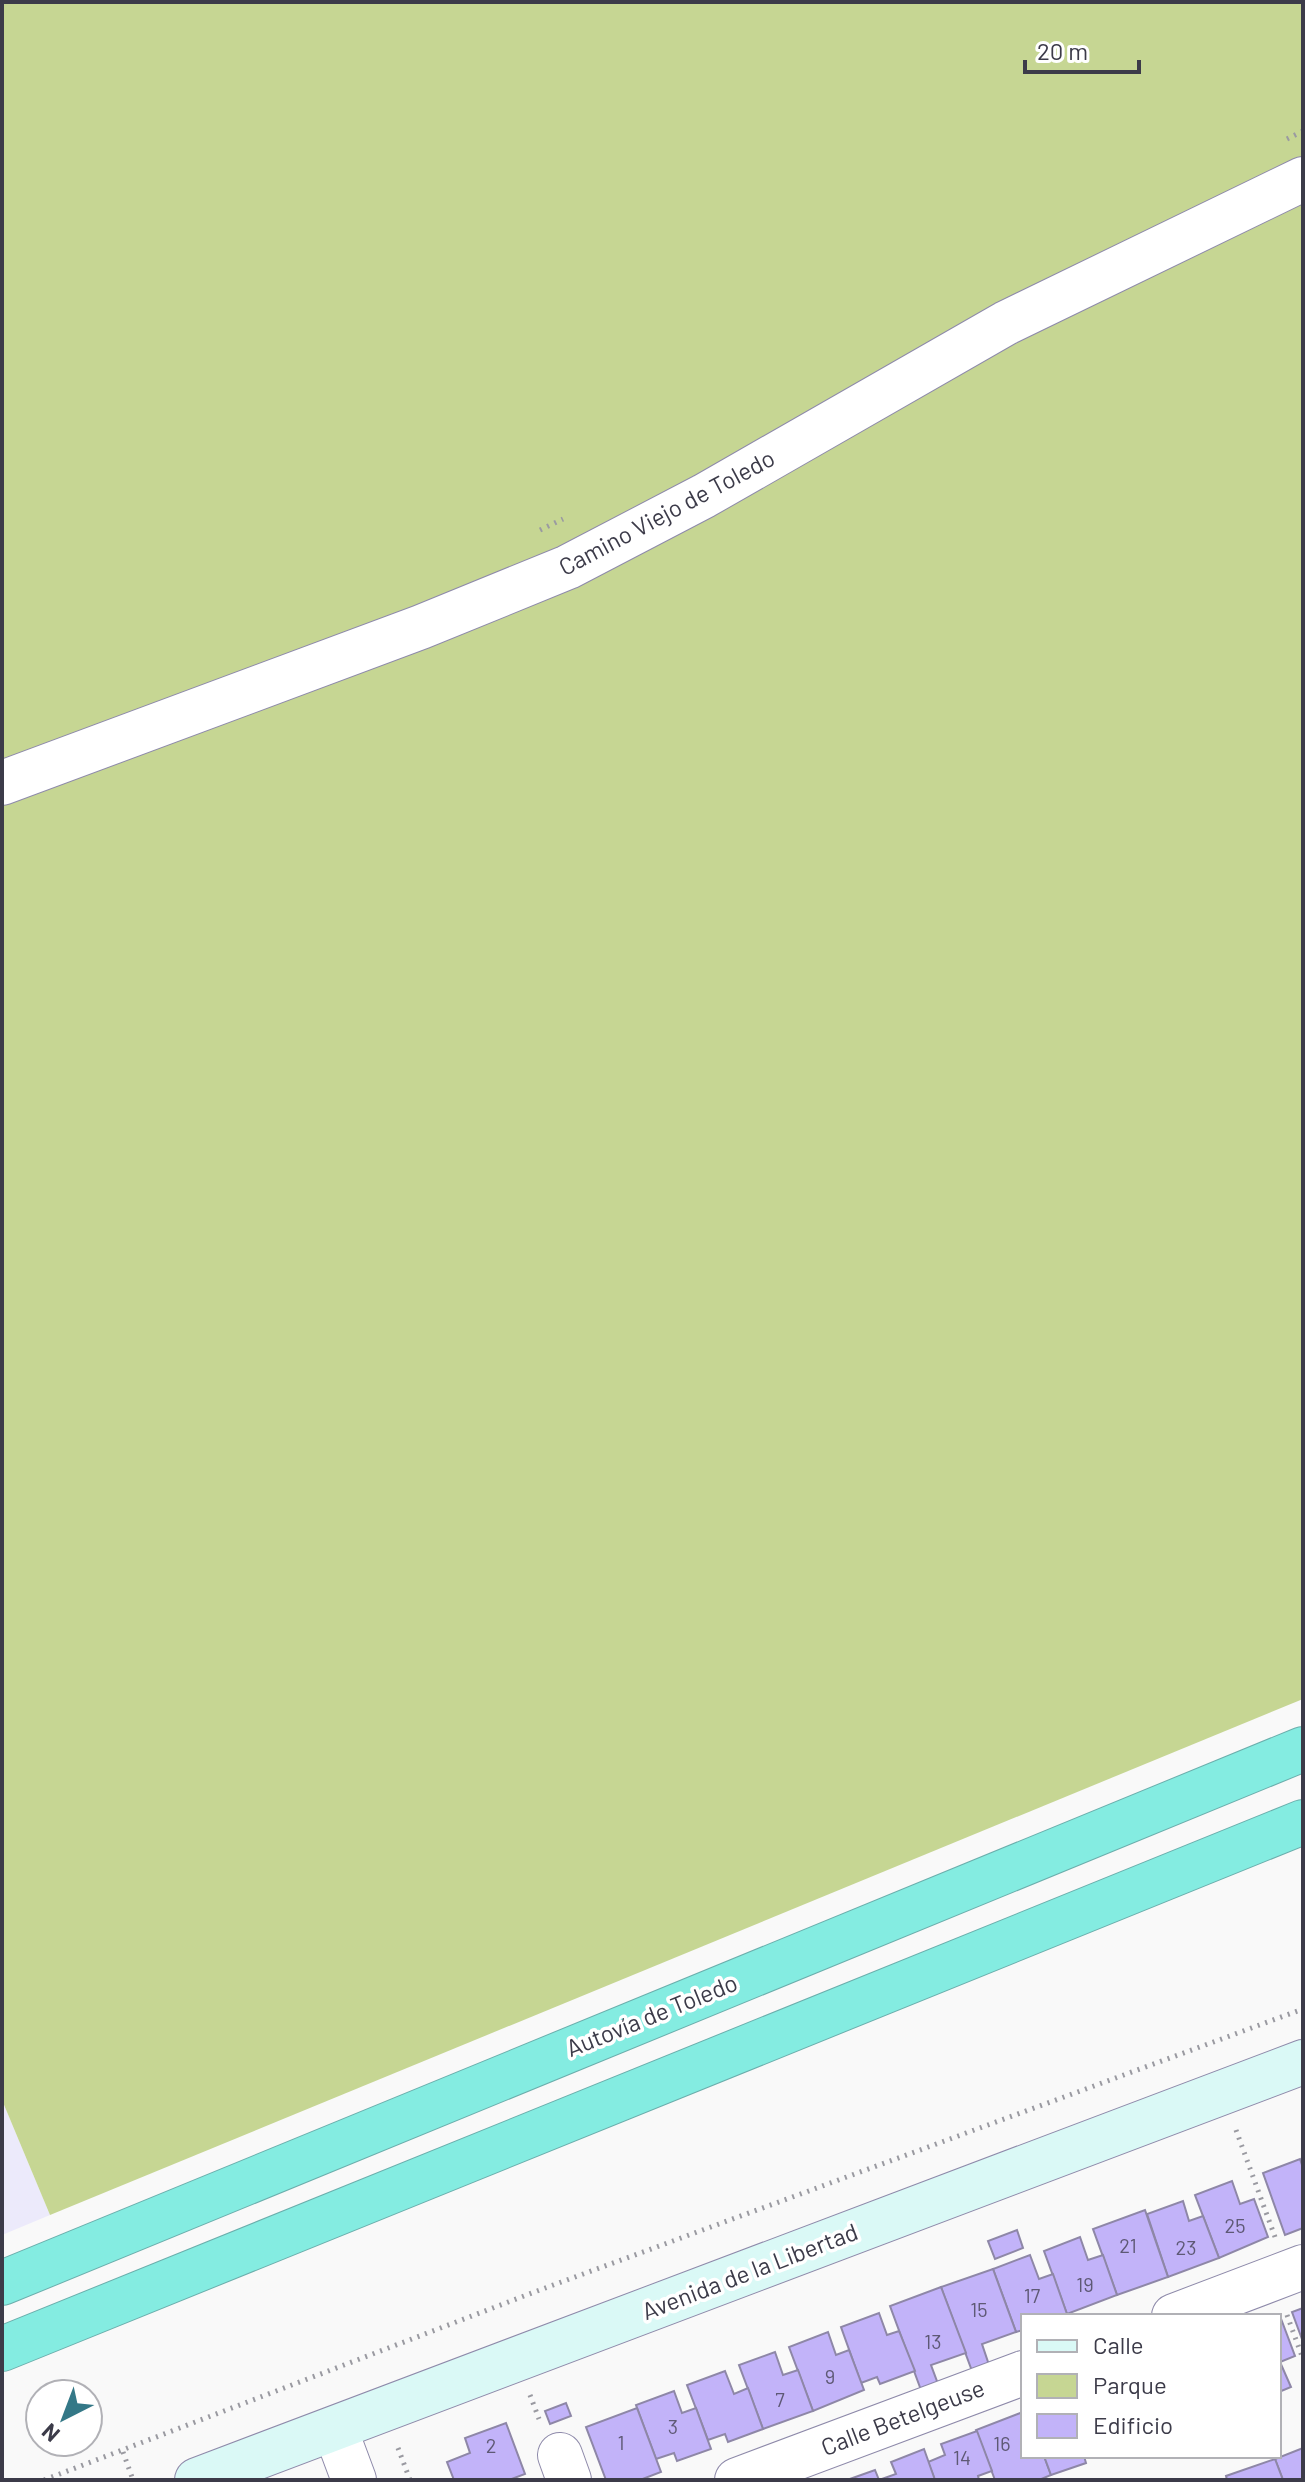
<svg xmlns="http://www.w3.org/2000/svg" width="1305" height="2482" font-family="Barlow,sans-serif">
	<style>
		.built { fill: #eceafb }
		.green { fill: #c6d693 }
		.building { fill: #c2b3f9; stroke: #8e87a7; stroke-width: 2 }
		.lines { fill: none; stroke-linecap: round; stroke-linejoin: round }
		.street-casing { stroke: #8e8aaa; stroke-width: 46 }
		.secondary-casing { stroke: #8e8aaa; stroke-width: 46 }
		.highway-casing { stroke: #6baeac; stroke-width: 46 }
		.path { stroke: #9a9aa1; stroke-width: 5; stroke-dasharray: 2 6; stroke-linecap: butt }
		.street { stroke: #fff; stroke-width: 44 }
		.secondary { stroke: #daf9f6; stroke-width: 44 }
		.highway { stroke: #84ece1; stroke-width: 44 }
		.labels { text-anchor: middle; stroke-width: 7; stroke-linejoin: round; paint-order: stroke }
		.number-label { font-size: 20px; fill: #5e5975 }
		.street-label { font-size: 24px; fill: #3c3b49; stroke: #fff }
	</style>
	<rect width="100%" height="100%" fill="#f9f9f9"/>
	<path class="built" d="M 2,2100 L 50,2215 L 2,2235 Z"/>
	<path class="green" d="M 2,2 L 1303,2 L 1303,1699 L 50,2215 L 2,2100 Z"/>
	<g class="building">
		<path d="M 1300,2159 L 1303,2168 L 1303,2228 L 1285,2235 L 1263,2173 Z"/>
		<path d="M 1232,2181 L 1240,2204 L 1254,2199 L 1268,2237 L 1219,2258 L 1195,2195 Z"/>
		<path d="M 1183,2201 L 1189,2221 L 1203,2216 L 1219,2258 L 1168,2277 L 1147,2214 Z"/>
		<path d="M 1145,2210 L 1168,2277 L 1117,2295 L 1093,2229 Z"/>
		<path d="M 1017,2230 L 1023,2248 L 995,2259 L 988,2241 Z"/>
		<path d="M 1080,2237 L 1088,2260 L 1103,2255 L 1117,2295 L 1067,2314 L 1044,2251 Z"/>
		<path d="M 1030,2255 L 1039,2279 L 1053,2274 L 1067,2314 L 1023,2316 L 1023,2330 L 1016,2332 L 993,2269 Z"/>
		<path d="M 993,2269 L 1016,2332 L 982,2344 L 989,2365 L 972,2371 L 941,2287 Z"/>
		<path d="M 941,2287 L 966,2353 L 931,2365 L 938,2384 L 921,2390 L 890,2306 Z"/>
		<path d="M 1303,2308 L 1303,2342 L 1292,2312 Z"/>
		<path d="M 879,2313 L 887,2335 L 899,2331 L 915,2371 L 880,2384 L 877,2377 L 861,2383 L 841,2327 Z"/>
		<path d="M 1280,2316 L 1295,2356 L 1280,2362 L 1291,2387 L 1279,2392 Z"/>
		<path d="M 828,2332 L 836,2355 L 849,2350 L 864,2390 L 813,2411 L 789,2347 Z"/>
		<path d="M 775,2352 L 783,2375 L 798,2370 L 813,2411 L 763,2429 L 739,2365 Z"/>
		<path d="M 725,2371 L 734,2394 L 748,2388 L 763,2429 L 728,2442 L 725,2434 L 708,2440 L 687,2385 Z"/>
		<path d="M 674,2391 L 682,2413 L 696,2408 L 711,2449 L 677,2461 L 674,2453 L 656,2459 L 636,2405 Z"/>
		<path d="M 566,2403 L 571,2416 L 550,2424 L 545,2411 Z"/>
		<path d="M 637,2408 L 661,2472 L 640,2480 L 606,2480 L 586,2427 Z"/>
		<path d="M 1023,2412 L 1023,2456 L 1044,2456 L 1051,2475 L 1039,2480 L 995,2480 L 976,2430 Z"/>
		<path d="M 506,2423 L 525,2474 L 509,2480 L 454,2480 L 447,2462 L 470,2453 L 465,2438 Z"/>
		<path d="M 977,2431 L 992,2471 L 978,2476 L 979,2480 L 935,2480 L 928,2462 L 945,2455 L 941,2444 Z"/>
		<path d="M 1303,2448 L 1303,2480 L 1283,2480 L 1275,2459 Z"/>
		<path d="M 924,2449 L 935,2480 L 879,2480 L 896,2474 L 891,2462 Z"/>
		<path d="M 1044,2456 L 1084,2456 L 1086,2463 L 1051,2475 Z"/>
		<path d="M 1275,2459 L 1283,2480 L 1227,2480 L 1226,2476 Z"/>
		<path d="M 875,2470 L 879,2480 L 847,2480 Z"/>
	</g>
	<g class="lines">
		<g class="street-casing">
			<g id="street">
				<path d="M 2,783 L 421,627 L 568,567 L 704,496 L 1006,323 L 1303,179"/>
				<path d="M 1174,2316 L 1303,2267"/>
				<path d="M 335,2429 L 354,2480"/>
				<path d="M 560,2455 L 569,2480"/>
				<path d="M 737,2480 L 1023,2373"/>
			</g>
		</g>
		<g class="secondary-casing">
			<path id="secondary" d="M 197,2480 L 1303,2062"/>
		</g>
		<g class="highway-casing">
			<g id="highway">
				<path d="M 2,2283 L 1303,1749"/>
				<path d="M 2,2349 L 1303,1822"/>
			</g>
		</g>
		<g class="path">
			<path d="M 1287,139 L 1303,131"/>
			<path d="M 540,530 L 563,519"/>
			<path d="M 1236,2130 L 1275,2237"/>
			<path d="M 1287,2315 L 1303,2359"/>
			<path d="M 530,2395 L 539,2419"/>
			<path d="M 398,2448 L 410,2480"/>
			<path d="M 123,2452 L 133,2480"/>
			<path d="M 44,2480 L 537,2291 L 1303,2009"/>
		</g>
		<use href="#street" class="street"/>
		<use href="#secondary" class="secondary"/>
		<use href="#highway" class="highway"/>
	</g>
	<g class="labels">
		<g class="number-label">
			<text x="1235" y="2233">25</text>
			<text x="1128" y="2253">21</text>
			<text x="1186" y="2255">23</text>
			<text x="1085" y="2292">19</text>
			<text x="1032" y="2303">17</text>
			<text x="979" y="2317">15</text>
			<text x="933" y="2349">13</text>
			<text x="830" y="2384">9</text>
			<text x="780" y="2407">7</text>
			<text x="673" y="2434">3</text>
			<text x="621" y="2450">1</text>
			<text x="1002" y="2451">16</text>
			<text x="491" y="2453">2</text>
			<text x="962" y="2465">14</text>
		</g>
		<g class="street-label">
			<text transform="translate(667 513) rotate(-28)" y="8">Camino Viejo de Toledo</text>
			<text transform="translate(652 2016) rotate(-22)" y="8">Autovía de Toledo</text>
			<text transform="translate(750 2272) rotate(-21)" y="8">Avenida de la Libertad</text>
			<text transform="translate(903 2418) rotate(-21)" y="8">Calle Betelgeuse</text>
		</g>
	</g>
	<rect width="1305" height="2482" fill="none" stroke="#3c3b49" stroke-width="8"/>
	<rect x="1021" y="2314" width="260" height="144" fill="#ffffff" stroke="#b1b1b6" stroke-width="2"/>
	<rect x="1037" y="2340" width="40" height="12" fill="#daf9f6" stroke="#b1b1b6" stroke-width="2"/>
	<text x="1093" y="2354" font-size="24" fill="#3c3b49">Calle</text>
	<rect x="1037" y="2374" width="40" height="24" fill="#c6d693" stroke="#b1b1b6" stroke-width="2"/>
	<text x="1093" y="2394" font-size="24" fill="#3c3b49">Parque</text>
	<rect x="1037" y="2414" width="40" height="24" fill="#c2b3f9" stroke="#b1b1b6" stroke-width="2"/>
	<text x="1093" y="2434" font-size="24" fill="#3c3b49">Edificio</text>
	<g transform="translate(64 2418) rotate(222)"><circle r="38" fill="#ffffff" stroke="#b1b1b6" stroke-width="2"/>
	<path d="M0-6L14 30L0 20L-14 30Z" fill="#347887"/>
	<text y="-12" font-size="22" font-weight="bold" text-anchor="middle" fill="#3c3b49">N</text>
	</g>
	<path d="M1025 60v12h114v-12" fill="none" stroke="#3c3b49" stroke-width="4"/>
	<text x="1037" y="60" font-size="24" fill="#3c3b49" stroke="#ffffff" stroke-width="6" paint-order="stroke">20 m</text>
</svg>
